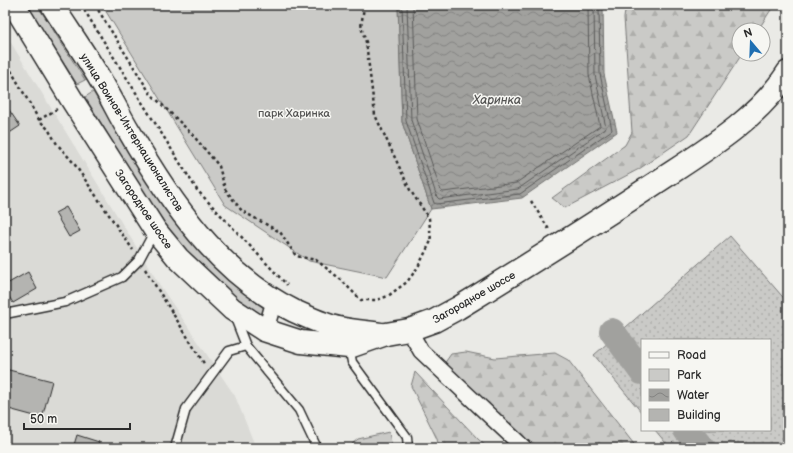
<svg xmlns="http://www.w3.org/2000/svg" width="793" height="453" font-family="'Balsamiq Sans',sans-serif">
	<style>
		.built { fill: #dadad6 }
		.green { fill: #cacac7; stroke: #7a7a79 }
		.forest { fill: url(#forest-firs); stroke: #7a7a79 }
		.garden { fill: url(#garden-dots); stroke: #7a7a79 }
		.water { fill: url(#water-waves); stroke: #727270 }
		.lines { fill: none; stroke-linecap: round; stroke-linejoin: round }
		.shore { stroke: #5a5a59; stroke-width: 1 }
		.river { stroke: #a1a19e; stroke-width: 26 }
		.building { fill: #b4b4b1; stroke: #2b2b2b }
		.lane-casing { stroke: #2b2b2b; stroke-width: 11 }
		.street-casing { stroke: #2b2b2b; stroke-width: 18 }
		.primary-casing { stroke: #2b2b2b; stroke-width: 25 }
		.path { stroke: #2b2b2b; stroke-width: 2.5; stroke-dasharray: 3 3; stroke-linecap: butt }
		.lane { stroke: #f6f6f2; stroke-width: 8 }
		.street { stroke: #f6f6f2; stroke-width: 15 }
		.primary { stroke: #f6f6f2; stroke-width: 22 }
		.labels { text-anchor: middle; stroke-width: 3; stroke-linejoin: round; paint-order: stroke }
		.park-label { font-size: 11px; fill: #535352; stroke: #f6f6f2 }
		.street-label { font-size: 11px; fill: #2b2b2b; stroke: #f6f6f2 }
		.water-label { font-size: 12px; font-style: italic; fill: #545453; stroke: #f6f6f2 }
	</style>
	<defs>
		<pattern id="forest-firs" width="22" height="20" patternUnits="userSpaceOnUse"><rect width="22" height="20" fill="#cacac7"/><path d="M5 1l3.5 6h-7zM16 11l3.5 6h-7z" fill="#aeaeab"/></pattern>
		<pattern id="garden-dots" width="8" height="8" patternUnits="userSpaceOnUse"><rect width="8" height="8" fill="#cacac7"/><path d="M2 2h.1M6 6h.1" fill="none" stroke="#aeaeab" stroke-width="1.8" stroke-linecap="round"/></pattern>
		<pattern id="water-waves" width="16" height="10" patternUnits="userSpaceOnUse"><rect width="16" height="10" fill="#a1a19e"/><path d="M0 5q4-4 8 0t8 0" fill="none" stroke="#838381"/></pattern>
	</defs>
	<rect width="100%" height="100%" fill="#eaeae6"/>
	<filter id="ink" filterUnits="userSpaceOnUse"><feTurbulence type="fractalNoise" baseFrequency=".025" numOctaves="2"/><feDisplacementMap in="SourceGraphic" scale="8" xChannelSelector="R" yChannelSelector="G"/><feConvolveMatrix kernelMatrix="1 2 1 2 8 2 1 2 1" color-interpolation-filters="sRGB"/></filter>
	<g filter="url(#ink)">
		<path class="built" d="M 5,33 L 161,287 L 235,396 L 256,448 L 5,448 Z"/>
		<g class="green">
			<path d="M 27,5 L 37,5 L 85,80 L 77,84 Z"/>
			<path d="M 102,5 L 398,5 L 402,122 L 431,209 L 387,277 L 309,261 L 225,205 Z"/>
			<path d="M 93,92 C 126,146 156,203 199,251 C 217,272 240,291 263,307 L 265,310 L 263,314 L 261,315 L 257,313 C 237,299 216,285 200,267 C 155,217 121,154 85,97 Z"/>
			<path d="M 389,432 L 392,448 L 352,448 L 352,444 L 358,439 Z"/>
		</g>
		<g class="forest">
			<path d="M 626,5 L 774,5 L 758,30 L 739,30 L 739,54 L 742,54 L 689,135 L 639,169 L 565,208 L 552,198 L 625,145 L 632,132 L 624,18 Z"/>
			<path d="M 466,352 L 495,358 L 555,353 L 568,360 L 637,448 L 533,448 L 439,371 L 451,354 Z"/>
			<path d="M 415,372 L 478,439 L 488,448 L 439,448 L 437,439 L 411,386 Z"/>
		</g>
		<path class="garden" d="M 730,236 L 788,303 L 788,448 L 670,448 L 655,430 L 770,430 L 770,340 L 642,340 L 642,413 L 594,355 Z"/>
		<path class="water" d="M 398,5 L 603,5 L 604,74 L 617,132 L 522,198 L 431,209 L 402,122 Z"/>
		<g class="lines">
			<g class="shore">
				<path d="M 402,5 L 406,121 L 434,203 L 436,204 L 520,194 L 612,130 L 600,74 L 599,5"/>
				<path d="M 407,5 L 411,120 L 437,197 L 439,199 L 518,189 L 606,128 L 595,75 L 594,5"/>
				<path d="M 413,5 L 417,119 L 441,191 L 443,192 L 516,183 L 600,126 L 589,75 L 588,5"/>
			</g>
			<g class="river">
				<path d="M 612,331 L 642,372"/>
				<path d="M 686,430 L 702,448"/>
			</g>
		</g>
		<g class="building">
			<path d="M 5,104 L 20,126 L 5,136 Z"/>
			<path d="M 66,207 L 80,231 L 69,237 L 55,213 Z"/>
			<path d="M 28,272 L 37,289 L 13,303 L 5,290 L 5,285 Z"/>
			<path d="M 5,369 L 52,381 L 42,418 L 5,408 Z"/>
			<path d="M 77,435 L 99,442 L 97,448 L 73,448 Z"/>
		</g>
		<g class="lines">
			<g class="lane-casing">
				<g id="lane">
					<path d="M 5,314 L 65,302 L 122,277 L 139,260 L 154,232"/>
					<path d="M 235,318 L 246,346 L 299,410 L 317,448"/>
					<path d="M 349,347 L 352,362 L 407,437 L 408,448"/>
					<path d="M 175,448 L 186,409 L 229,351 L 246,346"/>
				</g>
			</g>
			<g class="street-casing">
				<g id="street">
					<path d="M 264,330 L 268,322 L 274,301"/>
					<path d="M 409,330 L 421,351 L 524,448"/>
				</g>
			</g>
			<g class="primary-casing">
				<g id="primary">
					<path d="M 14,5 L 72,100 L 155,230 L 178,258 L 232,309 L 264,330 L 301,342 L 349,347 L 386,334 L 409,330 L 434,321 L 458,308 C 523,268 587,228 651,186 C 699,154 756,122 788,72"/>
					<path d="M 52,5 C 68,30 86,55 101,81 C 111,97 119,115 129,131 C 170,202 219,274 294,311 C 308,317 324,325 339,328 C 353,331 367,332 381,334"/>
				</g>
			</g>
			<g class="path">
				<path d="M 81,5 L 197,190 L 287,285"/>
				<path d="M 95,5 L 150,93 L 191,133 L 219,166 L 225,189 L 242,211 L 280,232 L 296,256 L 316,260 L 339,278 L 361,300 L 377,300 L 388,296 L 407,282 L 418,267 L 431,241 L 429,218 L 410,190 L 375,115 L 366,42 L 361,27 L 364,7 L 362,5"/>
				<path d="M 5,60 L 39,120 L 48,129 L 57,144 L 73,162 L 133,250"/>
				<path d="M 39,120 L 57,109"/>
				<path d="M 531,201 L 550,231"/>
				<path d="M 145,269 L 205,365"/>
			</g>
			<use href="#lane" class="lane"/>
			<use href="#street" class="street"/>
			<use href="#primary" class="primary"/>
		</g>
	</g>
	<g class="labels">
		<g class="park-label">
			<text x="294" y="117">парк Харинка</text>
		</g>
		<g class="street-label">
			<text transform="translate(132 132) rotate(58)" y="4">улица Воинов-Интернационалистов</text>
			<text transform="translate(144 209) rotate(56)" y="4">Загородное шоссе</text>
			<text transform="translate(474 297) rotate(-30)" y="4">Загородное шоссе</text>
		</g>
		<g class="water-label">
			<text x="497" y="104">Харинка</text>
		</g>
	</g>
	<rect width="793" height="453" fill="none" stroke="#f6f6f2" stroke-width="20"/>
	<rect x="10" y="10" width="773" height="433" fill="none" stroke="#2b2b2b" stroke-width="1.5" filter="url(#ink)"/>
	<rect x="641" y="339" width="130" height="92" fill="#f6f6f2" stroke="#a5a5a2"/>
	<rect x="649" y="352" width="20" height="6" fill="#f6f6f2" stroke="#a5a5a2"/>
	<text x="677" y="359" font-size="12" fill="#2b2b2b">Road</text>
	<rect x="649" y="369" width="20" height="12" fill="#cacac7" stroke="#a5a5a2"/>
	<text x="677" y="379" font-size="12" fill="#2b2b2b">Park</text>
	<rect x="649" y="389" width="20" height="12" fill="url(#water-waves)" stroke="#a5a5a2"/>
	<text x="677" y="399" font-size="12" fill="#2b2b2b">Water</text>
	<rect x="649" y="409" width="20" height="12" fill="#b4b4b1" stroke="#a5a5a2"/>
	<text x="677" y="419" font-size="12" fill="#2b2b2b">Building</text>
	<g transform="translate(751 42) rotate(341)"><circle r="19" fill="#f6f6f2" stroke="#a5a5a2"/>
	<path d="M0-3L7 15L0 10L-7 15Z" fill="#1f6fb2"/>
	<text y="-6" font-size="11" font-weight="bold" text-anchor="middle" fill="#2b2b2b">N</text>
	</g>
	<path d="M24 423v6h106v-6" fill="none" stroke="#2b2b2b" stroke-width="2"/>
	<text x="30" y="423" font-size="12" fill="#2b2b2b" stroke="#f6f6f2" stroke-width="3" paint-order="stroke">50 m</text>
</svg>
